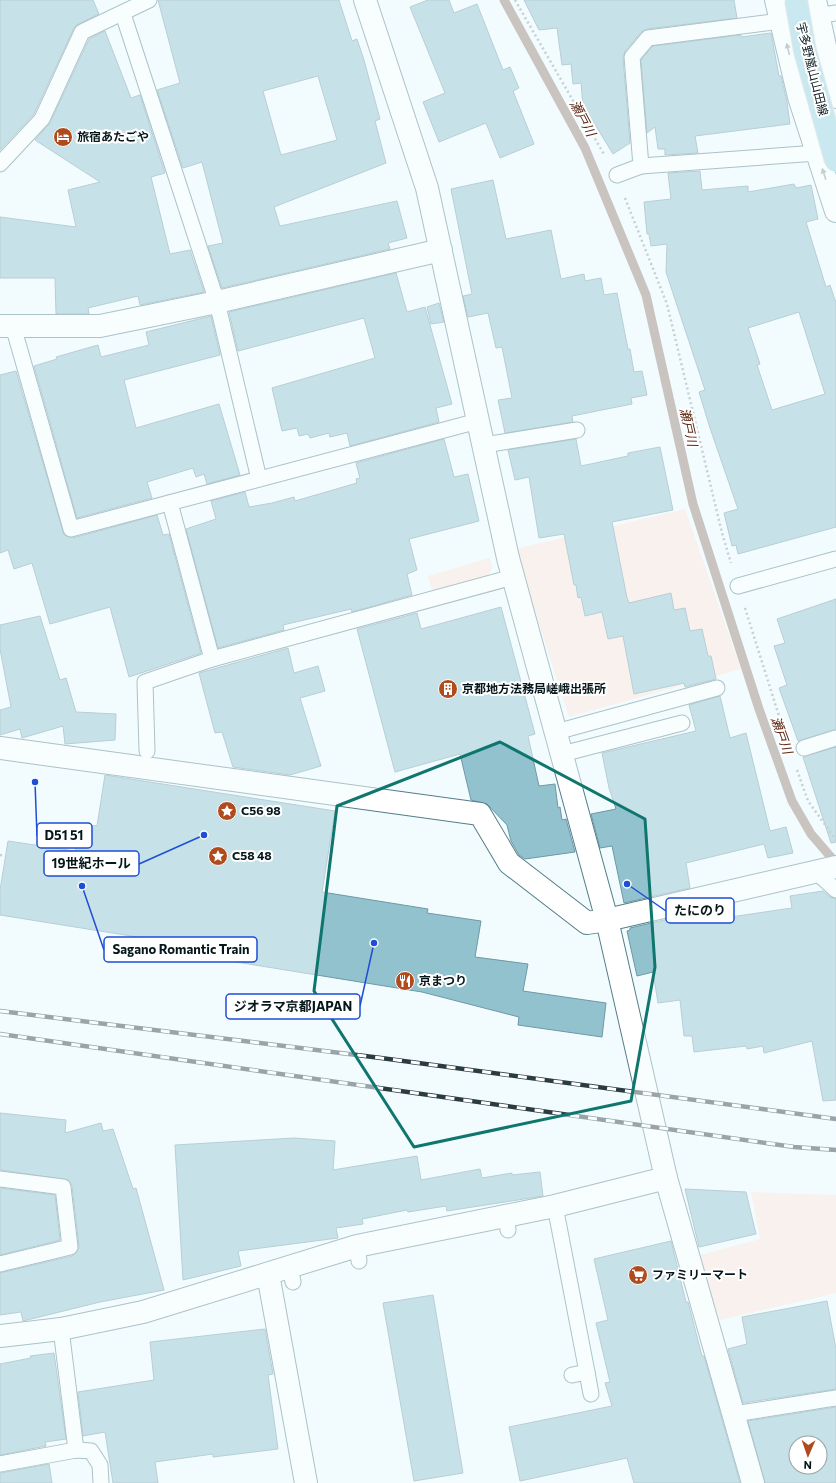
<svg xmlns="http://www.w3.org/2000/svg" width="836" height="1483" font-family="Commissioner,'Noto Sans JP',sans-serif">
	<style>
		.green { fill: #fee5db }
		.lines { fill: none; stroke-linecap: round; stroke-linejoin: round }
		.stream { stroke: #988077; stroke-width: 9 }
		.building { fill: #93c2cf; stroke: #6e98a4; fill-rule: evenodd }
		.lane-casing { stroke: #547e89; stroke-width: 17 }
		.street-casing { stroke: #547e89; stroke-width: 24 }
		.path { stroke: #8e9b9e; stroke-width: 2.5; stroke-dasharray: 2 3; stroke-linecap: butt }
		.lane { stroke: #fff; stroke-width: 15 }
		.street { stroke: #fff; stroke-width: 22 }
		.rail-casing { stroke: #2b3b3f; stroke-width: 4.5 }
		.rail { stroke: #fff; stroke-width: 3; stroke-dasharray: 9; stroke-linecap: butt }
		.primary-bridge-casing { stroke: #d2d5d6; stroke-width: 24; stroke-linecap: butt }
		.primary-bridge { stroke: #97d0df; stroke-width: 22 }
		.oneway { fill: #8f9798 }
		.marked { fill: none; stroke: #0f766e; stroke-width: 3; stroke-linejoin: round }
		.labels { text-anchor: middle; stroke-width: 4; stroke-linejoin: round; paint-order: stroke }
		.street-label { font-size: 12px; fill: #06171b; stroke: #fff }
		.poi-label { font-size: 12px; font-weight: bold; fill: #06171b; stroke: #fff; text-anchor: start }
		.water-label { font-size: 13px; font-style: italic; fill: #5d2914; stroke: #fff }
		.leader { fill: none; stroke: #1d4ed8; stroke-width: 1.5 }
		.callout-dot { fill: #1d4ed8; stroke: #fff; stroke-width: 1.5 }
		.callout { fill: #fff; stroke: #1d4ed8; stroke-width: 1.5 }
		.callout-label { font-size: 13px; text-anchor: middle; font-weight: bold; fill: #06171b }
	</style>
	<rect width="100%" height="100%" fill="#f2fbfe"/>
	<g class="green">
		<path d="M 685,509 L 741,669 L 569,717 L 515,549 Z"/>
		<path d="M 490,558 L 492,568 L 486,580 L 433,594 L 428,576 Z"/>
		<path d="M 751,1192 L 836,1195 L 836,1293 L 720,1320 L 697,1256 L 760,1239 Z"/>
	</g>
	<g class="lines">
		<path class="stream" d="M 504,0 L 585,148 L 646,295 L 693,504 L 759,709 L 792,801 L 811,834 L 836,863"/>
	</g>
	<g class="building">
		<path d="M 0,0 L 93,0 L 99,14 L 78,24 L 74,28 L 34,114 L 0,150 Z"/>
		<path d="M 158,0 L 339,0 L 352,41 L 357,39 L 364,60 L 380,119 L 375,121 L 386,163 L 274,207 L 280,226 L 397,201 L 407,238 L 388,243 L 390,249 L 222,288 L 208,246 L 223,243 L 202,162 L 183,168 L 157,90 L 180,83 ZM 318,76 L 337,140 L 281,155 L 263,91 Z"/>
		<path d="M 428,0 L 449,0 L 454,13 L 477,4 L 503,70 L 510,67 L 519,88 L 513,91 L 534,144 L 500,158 L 486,123 L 439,142 L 423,102 L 445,93 L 410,7 Z"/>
		<path d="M 524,0 L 734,0 L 737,18 L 647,29 L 641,32 L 625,51 L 623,58 L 630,143 L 613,154 L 583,105 L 581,83 L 573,84 L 571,64 L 562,65 L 557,28 L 539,30 Z"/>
		<path d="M 105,31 L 131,98 L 140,95 L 165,173 L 151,177 L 170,254 L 190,250 L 204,292 L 140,305 L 138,296 L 88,308 L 89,314 L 56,314 L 55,278 L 0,278 L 0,217 L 76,227 L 68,190 L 100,182 L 35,140 L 50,123 L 89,39 Z"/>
		<path d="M 771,33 L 779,76 L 781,76 L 787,102 L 790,124 L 695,136 L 698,153 L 665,155 L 665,149 L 658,149 L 655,127 L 647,133 L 641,60 L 653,46 L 741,35 L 741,37 Z"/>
		<path d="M 700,171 L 702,190 L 748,186 L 748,192 L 794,184 L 796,188 L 811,185 L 818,219 L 806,222 L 826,287 L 830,285 L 836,303 L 836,527 L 738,554 L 736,545 L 732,546 L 724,513 L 738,509 L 710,428 L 699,392 L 705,390 L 666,272 L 667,244 L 651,246 L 649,234 L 647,234 L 644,202 L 671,199 L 668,173 ZM 799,312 L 825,394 L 772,410 L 757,365 L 760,364 L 748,328 Z"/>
		<path d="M 493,180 L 506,239 L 551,230 L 561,279 L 584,274 L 585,281 L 601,278 L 604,295 L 617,293 L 628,349 L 630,349 L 634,372 L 642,371 L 647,395 L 631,398 L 632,404 L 572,416 L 573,422 L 505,433 L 498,400 L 512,398 L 502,347 L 496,348 L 488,313 L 468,317 L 463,296 L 472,294 L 451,189 Z"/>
		<path d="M 396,273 L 407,312 L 425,307 L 452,404 L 436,408 L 439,422 L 350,446 L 347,433 L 330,437 L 329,433 L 310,438 L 308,434 L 299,436 L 297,428 L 282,431 L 272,388 L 375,358 L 364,318 L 238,351 L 229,312 Z"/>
		<path d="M 439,303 L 444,322 L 431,324 L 427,307 Z"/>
		<path d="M 211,316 L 220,355 L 124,380 L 136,428 L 219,404 L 240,475 L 207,484 L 204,474 L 196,477 L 193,468 L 147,482 L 152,498 L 77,518 L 34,366 L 57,359 L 56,357 L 98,345 L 101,357 L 149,345 L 146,332 Z"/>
		<path d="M 16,371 L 64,535 L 73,538 L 157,515 L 163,535 L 169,534 L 201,653 L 129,677 L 110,607 L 50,624 L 32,563 L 14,569 L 8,550 L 0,553 L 0,375 Z"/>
		<path d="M 444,439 L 454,477 L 468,474 L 479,521 L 409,539 L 417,570 L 407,574 L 412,595 L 352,612 L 351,609 L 283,625 L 284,630 L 218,648 L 186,529 L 216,519 L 211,501 L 245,492 L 249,507 L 272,503 L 294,497 L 295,501 L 357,483 L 356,479 L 360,478 L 356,463 Z"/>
		<path d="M 576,439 L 581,466 L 628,456 L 628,453 L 660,447 L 673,510 L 612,522 L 627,598 L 629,603 L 671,593 L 674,610 L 685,608 L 690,631 L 702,629 L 708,656 L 711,656 L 716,679 L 685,687 L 684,683 L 634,694 L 623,636 L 608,639 L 602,612 L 585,616 L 581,597 L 578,598 L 576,585 L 574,585 L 564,534 L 539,538 L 529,477 L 515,480 L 508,450 Z"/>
		<path d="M 836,599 L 836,729 L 798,741 L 779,688 L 787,685 L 774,646 L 785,643 L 777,619 Z"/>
		<path d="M 501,607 L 535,734 L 528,736 L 539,786 L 555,784 L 558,808 L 560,807 L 562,820 L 566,819 L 575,852 L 525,859 L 519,855 L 511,841 L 507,825 L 487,804 L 471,800 L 460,754 L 395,772 L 357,629 L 417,613 L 421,629 Z"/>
		<path d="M 40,616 L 60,680 L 66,678 L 76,712 L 116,714 L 115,740 L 65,744 L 63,726 L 22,738 L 20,729 L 0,735 L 0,710 L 11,707 L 0,649 L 0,625 Z"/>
		<path d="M 288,648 L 294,673 L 318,666 L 325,691 L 300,698 L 321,766 L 290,775 L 233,767 L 222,732 L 215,733 L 199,673 Z"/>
		<path d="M 720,696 L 730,738 L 746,733 L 770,831 L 786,827 L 793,853 L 768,858 L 764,844 L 686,863 L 690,888 L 624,903 L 612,846 L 600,848 L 591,814 L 616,809 L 609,788 L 602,753 L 696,731 L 689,705 Z"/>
		<path d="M 836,747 L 836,842 L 831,843 L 803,757 Z"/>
		<path d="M 105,775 L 335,811 L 322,892 L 428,909 L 427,913 L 481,921 L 475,957 L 528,964 L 523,991 L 606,1003 L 602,1037 L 518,1025 L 519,1017 L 422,992 L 174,952 L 175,943 L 0,915 L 0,890 L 8,841 L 75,851 L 79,824 L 97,826 Z"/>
		<path d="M 823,891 L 830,897 L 836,899 L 836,1100 L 823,1101 L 812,1041 L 764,1053 L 763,1046 L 747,1049 L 746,1046 L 694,1052 L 692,1036 L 684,1036 L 680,1000 L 658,1003 L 653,972 L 637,976 L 627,931 L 630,930 L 630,928 L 694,913 L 695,915 L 708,912 L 710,920 L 792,908 L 790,896 Z"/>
		<path d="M 0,1113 L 66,1120 L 65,1133 L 101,1123 L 103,1131 L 113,1129 L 133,1189 L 136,1188 L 164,1290 L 100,1302 L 23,1321 L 21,1312 L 0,1315 L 0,1273 L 72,1256 L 76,1253 L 79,1246 L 72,1186 L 68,1180 L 0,1170 Z"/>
		<path d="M 294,1138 L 335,1141 L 333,1170 L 417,1156 L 421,1180 L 480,1169 L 482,1178 L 512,1173 L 512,1175 L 540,1172 L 543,1196 L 447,1211 L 446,1206 L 408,1212 L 407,1210 L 362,1219 L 363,1224 L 336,1228 L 338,1238 L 238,1251 L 241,1266 L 183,1280 L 175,1145 Z"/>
		<path d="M 0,1188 L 55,1195 L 60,1240 L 0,1255 Z"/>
		<path d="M 685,1189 L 746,1192 L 756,1234 L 699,1247 Z"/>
		<path d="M 671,1241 L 686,1302 L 688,1302 L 702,1356 L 704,1356 L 740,1483 L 634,1483 L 627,1458 L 520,1481 L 509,1427 L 612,1406 L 605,1383 L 610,1382 L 596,1323 L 608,1320 L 594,1259 Z"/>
		<path d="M 433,1295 L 463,1473 L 414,1481 L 383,1303 Z"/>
		<path d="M 827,1301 L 836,1349 L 836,1389 L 743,1403 L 728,1349 L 747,1344 L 742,1317 Z"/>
		<path d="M 265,1329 L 273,1374 L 268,1375 L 278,1449 L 213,1457 L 213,1454 L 155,1462 L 158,1483 L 113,1483 L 105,1432 L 83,1436 L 78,1392 L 154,1380 L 150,1342 Z"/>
		<path d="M 54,1353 L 66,1439 L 45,1442 L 46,1446 L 0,1455 L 0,1364 L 31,1358 L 30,1356 Z"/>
		<path d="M 836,1407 L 836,1483 L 765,1483 L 748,1421 ZM 796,1443 L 820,1443 L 820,1467 L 796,1467 Z"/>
		<path d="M 49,1464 L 52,1483 L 0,1483 L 0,1473 Z"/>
	</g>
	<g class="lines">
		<g class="lane-casing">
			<g id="lane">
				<path d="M 123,14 L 217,302 L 259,479"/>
				<path d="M 818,16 L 836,13"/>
				<path d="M 0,164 L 42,119 L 82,32 L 149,0"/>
				<path d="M 641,166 L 632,57 L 648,38 L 781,21"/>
				<path d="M 617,175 L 641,166 L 817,153"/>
				<path d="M 13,326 L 71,529 L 478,421"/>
				<path d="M 484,445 L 577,430"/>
				<path d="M 170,503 L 212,659"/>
				<path d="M 738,586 L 836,559"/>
				<path d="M 556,732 L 717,688"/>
				<path d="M 804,748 L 836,738"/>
				<path d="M 147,751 L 145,682 L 212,659 L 513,577"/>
				<path d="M 562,754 L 682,723"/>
				<path d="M 816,872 L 836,890"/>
				<path d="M 0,1179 L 63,1187 L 70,1247 L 0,1264"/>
				<path d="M 555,1206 L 587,1372 L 572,1375"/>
				<path d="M 506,1216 L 508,1230"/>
				<path d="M 357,1246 L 359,1261"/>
				<path d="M 290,1267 L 293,1282"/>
				<path d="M 61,1329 L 76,1450"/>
				<path d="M 587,1372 L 591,1394"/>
				<path d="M 734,1414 L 836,1398"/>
				<path d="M 0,1464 L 76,1450 L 91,1451 L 100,1465 L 101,1483"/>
			</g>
		</g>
		<g class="street-casing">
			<g id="street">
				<path d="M 365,0 L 427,188 L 508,558 L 607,920 L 666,1178 L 753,1483"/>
				<path d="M 776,0 L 799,97 L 836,211"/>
				<path d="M 815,0 L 836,97"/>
				<path d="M 0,326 L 100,326 L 217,302 L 441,250"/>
				<path d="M 0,748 L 480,814 L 509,863 L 587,923 L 607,920 L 836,867"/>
				<path d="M 268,1274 L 306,1483"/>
				<path d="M 0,1336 L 61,1329 L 143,1312 L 357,1246 L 555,1206 L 666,1178"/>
			</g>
		</g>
		<g class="path">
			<path d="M 515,0 L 605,156"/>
			<path d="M 625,198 L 667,304 L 722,533 L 731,563"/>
			<path d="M 745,608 L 785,735"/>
			<path d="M 797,770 L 808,801 L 836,840"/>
			<path d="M 0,855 L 5,856"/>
		</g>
		<use href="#lane" class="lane"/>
		<use href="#street" class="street"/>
		<g class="rail-casing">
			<g id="rail">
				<path d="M 0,1011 L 381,1058 L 836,1119"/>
				<path d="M 0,1034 L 794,1147 L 836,1150"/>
			</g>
		</g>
		<use href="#rail" class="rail"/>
		<g class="primary-bridge-casing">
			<path id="primary-bridge" d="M 796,0 L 805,51 L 836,161"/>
		</g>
		<use href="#primary-bridge" class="primary-bridge"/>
	</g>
	<defs><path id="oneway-solid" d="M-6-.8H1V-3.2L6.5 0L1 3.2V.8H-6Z"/></defs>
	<g class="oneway">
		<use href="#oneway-solid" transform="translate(788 49) rotate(-104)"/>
		<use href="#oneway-solid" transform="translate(824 174) rotate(-108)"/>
	</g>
	<path d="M0 0H836V1483H0ZM 500,742 L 645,819 L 655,967 L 631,1101 L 414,1147 L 314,991 L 337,806 Z" fill="#f2fbfe" fill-opacity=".55" fill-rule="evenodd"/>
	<path class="marked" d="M 500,742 L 645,819 L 655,967 L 631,1101 L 414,1147 L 314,991 L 337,806 Z"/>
	<defs>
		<g id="hotel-disc" transform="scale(1)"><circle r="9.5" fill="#b04b1e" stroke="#fff"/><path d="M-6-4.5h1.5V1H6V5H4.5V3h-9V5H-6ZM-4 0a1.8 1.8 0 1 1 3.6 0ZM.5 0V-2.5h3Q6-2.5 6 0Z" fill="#fff"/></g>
		<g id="building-disc" transform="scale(1)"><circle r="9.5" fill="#b04b1e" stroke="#fff"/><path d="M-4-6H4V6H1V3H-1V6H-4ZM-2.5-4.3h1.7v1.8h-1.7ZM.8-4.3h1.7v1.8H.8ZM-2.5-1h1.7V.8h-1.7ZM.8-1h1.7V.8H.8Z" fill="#fff"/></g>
		<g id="sight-disc" transform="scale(1)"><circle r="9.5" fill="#b04b1e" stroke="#fff"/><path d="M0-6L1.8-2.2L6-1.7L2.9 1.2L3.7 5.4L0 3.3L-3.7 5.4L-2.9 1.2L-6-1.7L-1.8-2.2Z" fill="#fff"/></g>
		<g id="restaurant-disc" transform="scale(1)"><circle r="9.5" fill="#b04b1e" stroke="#fff"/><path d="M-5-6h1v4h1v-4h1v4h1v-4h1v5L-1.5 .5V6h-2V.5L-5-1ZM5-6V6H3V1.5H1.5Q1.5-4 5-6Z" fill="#fff"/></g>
		<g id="supermarket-disc" transform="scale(1)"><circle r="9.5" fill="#b04b1e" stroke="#fff"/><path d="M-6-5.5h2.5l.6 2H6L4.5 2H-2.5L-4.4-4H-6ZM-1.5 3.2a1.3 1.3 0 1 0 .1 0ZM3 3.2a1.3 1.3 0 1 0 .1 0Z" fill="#fff"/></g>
	</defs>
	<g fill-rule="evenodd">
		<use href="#hotel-disc" x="63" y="137"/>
		<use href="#building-disc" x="448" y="689"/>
		<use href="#sight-disc" x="227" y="811"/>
		<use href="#sight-disc" x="218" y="856"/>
		<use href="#restaurant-disc" x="405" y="981"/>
		<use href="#supermarket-disc" x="638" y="1275"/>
	</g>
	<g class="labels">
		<g class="street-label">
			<text transform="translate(812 69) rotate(76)" y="4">宇多野嵐山山田線</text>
		</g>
		<g class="poi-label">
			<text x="77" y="141">旅宿あたごや</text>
			<text x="462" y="693">京都地方法務局嵯峨出張所</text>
			<text x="241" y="815">C56 98</text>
			<text x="232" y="860">C58 48</text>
			<text x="419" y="985">京まつり</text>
			<text x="652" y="1279">ファミリーマート</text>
		</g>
		<g class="water-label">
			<text transform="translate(583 118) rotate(62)" y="5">瀬戸川</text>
			<text transform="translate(689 427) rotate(77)" y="5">瀬戸川</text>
			<text transform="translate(782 735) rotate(70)" y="5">瀬戸川</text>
		</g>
	</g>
	<path class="leader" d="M35 782L37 836M204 835L139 864M627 884L666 911M82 886L104 950M374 943L360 1006"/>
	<g class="callout-dot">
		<circle cx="35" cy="782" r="4"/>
		<circle cx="204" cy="835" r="4"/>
		<circle cx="627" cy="884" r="4"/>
		<circle cx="82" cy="886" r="4"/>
		<circle cx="374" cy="943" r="4"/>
	</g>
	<g class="callout">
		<rect x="37" y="823" width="55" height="25" rx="4"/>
		<rect x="44" y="851" width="95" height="25" rx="4"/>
		<rect x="666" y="898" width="68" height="25" rx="4"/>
		<rect x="104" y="937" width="153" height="25" rx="4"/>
		<rect x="226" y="994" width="134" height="25" rx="4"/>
	</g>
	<g class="callout-label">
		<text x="64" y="840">D51 51</text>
		<text x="91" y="868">19世紀ホール</text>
		<text x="700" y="915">たにのり</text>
		<text x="181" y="954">Sagano Romantic Train</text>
		<text x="293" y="1011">ジオラマ京都JAPAN</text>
	</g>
	<g transform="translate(808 1455) rotate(182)"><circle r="19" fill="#ffffff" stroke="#9ba2a4"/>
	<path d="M0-3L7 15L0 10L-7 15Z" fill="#b04b1e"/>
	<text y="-6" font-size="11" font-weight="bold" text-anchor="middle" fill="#06171b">N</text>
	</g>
</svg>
